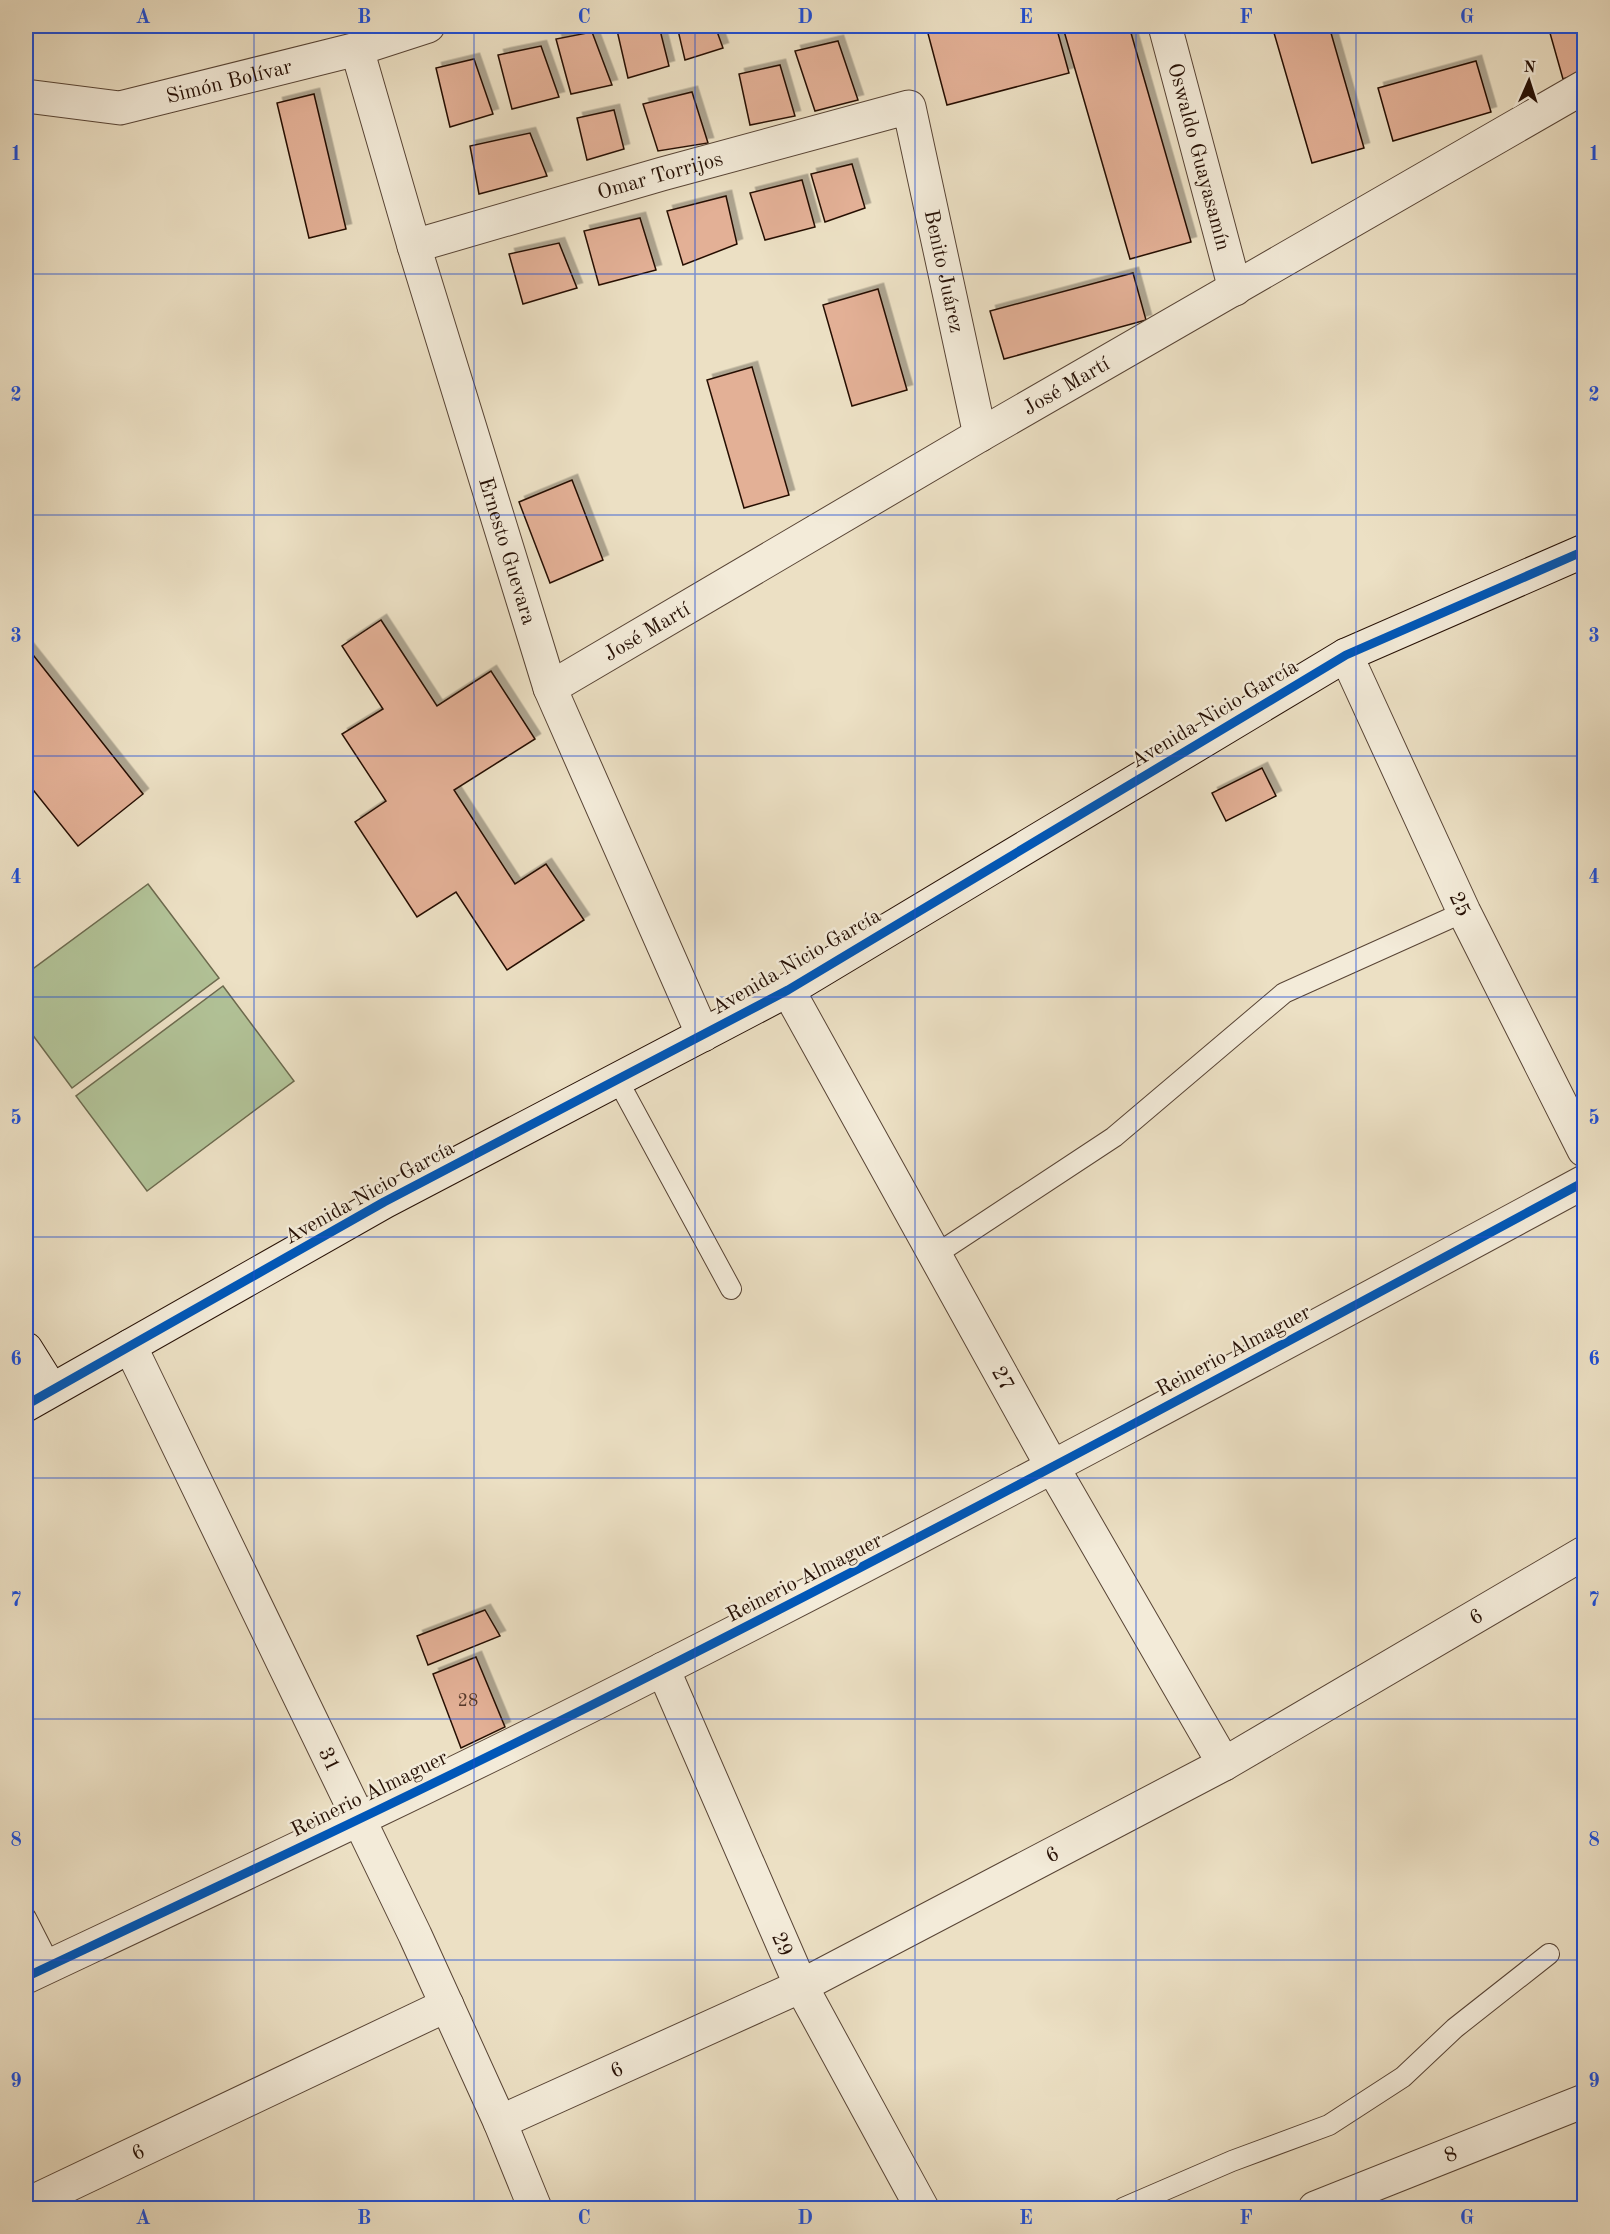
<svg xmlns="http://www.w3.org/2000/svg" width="1610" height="2234" font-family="'Old Standard TT',serif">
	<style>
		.green { fill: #b2c398; stroke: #6c6a4e; stroke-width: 1.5 }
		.building { fill: #e3b096; stroke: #261005; stroke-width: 1.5; filter: url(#shadow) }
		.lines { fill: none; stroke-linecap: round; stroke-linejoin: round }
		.lane-casing { stroke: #584435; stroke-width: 22 }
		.street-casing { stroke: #584435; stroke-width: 35 }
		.secondary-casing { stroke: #261005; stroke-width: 35 }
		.lane { stroke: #f3ebd9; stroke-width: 20 }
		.street { stroke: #f3ebd9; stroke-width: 33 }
		.secondary { stroke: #f3ebd9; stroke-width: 33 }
		.cycleway-casing { stroke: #f3ebd9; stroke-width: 13 }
		.cycleway { stroke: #0057b8; stroke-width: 9 }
		.grid { fill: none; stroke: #1d4ed8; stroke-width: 1.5; stroke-opacity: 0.55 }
		.labels { text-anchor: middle; stroke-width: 5; stroke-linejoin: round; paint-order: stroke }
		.number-label { font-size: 18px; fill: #553829 }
		.street-label { font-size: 21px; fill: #261005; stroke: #f3ebd9 }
		.neatline { fill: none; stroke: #1d4ed8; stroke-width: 2 }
		.grid-label { font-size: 20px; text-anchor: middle; font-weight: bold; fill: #1d4ed8 }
	</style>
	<defs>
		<filter id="shadow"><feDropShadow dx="5.5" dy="-5.5" stdDeviation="0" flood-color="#0004"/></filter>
	</defs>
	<rect width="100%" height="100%" fill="#ece0c4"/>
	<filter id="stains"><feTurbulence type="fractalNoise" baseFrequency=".00333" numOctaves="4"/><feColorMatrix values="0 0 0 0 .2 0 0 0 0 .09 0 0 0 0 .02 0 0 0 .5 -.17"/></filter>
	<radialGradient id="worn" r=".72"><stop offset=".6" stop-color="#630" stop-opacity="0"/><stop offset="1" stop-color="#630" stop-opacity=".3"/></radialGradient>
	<g class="green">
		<path d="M 148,884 L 219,978 L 72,1088 L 26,1026 L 26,974 Z"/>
		<path d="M 223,986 L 294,1081 L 147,1191 L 76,1096 Z"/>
	</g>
	<g class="building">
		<path d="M 616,26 L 659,26 L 669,66 L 628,78 Z"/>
		<path d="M 677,26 L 715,26 L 723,48 L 685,60 Z"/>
		<path d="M 926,26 L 1056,26 L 1069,73 L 947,105 Z"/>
		<path d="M 1082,26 L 1129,26 L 1191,242 L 1130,259 L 1064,31 Z"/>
		<path d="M 1272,26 L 1329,26 L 1364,148 L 1312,163 Z"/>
		<path d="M 1548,26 L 1584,26 L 1584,72 L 1563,79 Z"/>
		<path d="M 592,32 L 612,85 L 571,94 L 556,39 Z"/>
		<path d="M 838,41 L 858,100 L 815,111 L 795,51 Z"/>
		<path d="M 541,46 L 559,97 L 512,109 L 498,55 Z"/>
		<path d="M 474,59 L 493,114 L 450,127 L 436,68 Z"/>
		<path d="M 1476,61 L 1491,112 L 1393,141 L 1378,88 Z"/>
		<path d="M 780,65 L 795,116 L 750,125 L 739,74 Z"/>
		<path d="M 692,92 L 708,143 L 658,151 L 643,104 Z"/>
		<path d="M 314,94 L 346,229 L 309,238 L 277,103 Z"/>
		<path d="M 614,110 L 624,149 L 587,160 L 577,118 Z"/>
		<path d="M 530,133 L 547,176 L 479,194 L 470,146 Z"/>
		<path d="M 852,164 L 865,208 L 825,222 L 811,174 Z"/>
		<path d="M 802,180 L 815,227 L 765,240 L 750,193 Z"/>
		<path d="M 726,196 L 737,244 L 683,265 L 667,211 Z"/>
		<path d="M 640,218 L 656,270 L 599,285 L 584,231 Z"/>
		<path d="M 559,243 L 577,288 L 523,304 L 509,254 Z"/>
		<path d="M 1133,273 L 1146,320 L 1004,359 L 990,311 Z"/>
		<path d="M 878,289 L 907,390 L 852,406 L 823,305 Z"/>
		<path d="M 752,367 L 789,495 L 744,508 L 707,380 Z"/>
		<path d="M 572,480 L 603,560 L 550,583 L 519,502 Z"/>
		<path d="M 381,620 L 437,706 L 491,671 L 535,739 L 454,790 L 515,884 L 546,864 L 584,920 L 507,970 L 456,892 L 417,917 L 355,822 L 386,801 L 342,734 L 383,709 L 342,646 Z"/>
		<path d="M 26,646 L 143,794 L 78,846 L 26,781 Z"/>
		<path d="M 1262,768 L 1276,796 L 1226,821 L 1212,793 Z"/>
		<path d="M 485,1610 L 500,1636 L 428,1665 L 417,1636 Z"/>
		<path d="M 476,1657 L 505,1727 L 461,1748 L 433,1674 Z"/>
	</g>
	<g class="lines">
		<g class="lane-casing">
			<g id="lane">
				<path d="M 617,1079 L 731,1289"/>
				<path d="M 935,1255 L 1114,1137 L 1284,993 L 1464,912"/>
				<path d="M 26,1918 L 50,1965"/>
				<path d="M 1123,2208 L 1232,2161 L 1329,2125 L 1403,2077 L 1455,2028 L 1549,1954"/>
			</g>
		</g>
		<g class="street-casing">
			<g id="street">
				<path id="s1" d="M 1165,26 L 1235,289"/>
				<path id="s2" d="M 357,49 L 414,246 L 550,688 L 703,1035"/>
				<path id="s3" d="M 26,96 L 120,108 L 357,49 L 428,26"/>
				<path id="s4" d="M 414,246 L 662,174 L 909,107 L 980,435"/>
				<path id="s5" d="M 1346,655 L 1464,912 L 1584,1150"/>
				<path id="s6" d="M 550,688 L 980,435 L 1584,87"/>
				<path id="s7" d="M 788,990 L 1053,1468 L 1224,1764"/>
				<path id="s8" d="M 130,1346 L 415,1935 L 500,2122 L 535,2208"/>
				<path id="s9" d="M 663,1669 L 801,1986 L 922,2208"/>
				<path d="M 26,1977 C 240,1876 456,1775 667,1667 C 976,1510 1280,1346 1584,1182"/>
				<path id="s10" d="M 500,2122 L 801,1986 L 1224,1764 L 1584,1553"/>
				<path id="s11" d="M 26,2205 L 447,2005"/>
				<path id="s12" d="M 1315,2208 L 1584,2101"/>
			</g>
		</g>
		<g class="secondary-casing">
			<g id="secondary">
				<path d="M 26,1349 L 51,1389"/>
				<path d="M 26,1405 L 384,1202 L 788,990 L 1346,655 L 1584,551"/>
			</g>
		</g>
		<use href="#lane" class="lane"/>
		<use href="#street" class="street"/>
		<use href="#secondary" class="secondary"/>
		<g class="cycleway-casing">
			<g id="cycleway">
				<path d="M 26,1405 L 384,1202 L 788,990 L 1346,655 L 1584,551"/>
				<path d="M 26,1977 C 240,1876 456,1775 667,1667 C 976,1510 1280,1346 1584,1182"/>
			</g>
		</g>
		<use href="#cycleway" class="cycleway"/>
	</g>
	<path class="grid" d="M 254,26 L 254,2208M 474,26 L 474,2208M 695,26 L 695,2208M 915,26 L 915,2208M 1136,26 L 1136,2208M 1356,26 L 1356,2208M 26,274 L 1584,274M 26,515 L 1584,515M 26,756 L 1584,756M 26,997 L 1584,997M 26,1237 L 1584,1237M 26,1478 L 1584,1478M 26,1719 L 1584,1719M 26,1960 L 1584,1960"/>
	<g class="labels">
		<g class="number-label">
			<text x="468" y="1706">28</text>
		</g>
		<g class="street-label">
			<text dy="7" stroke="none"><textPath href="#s3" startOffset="207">Simón Bolívar</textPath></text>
			<text dy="7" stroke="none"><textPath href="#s1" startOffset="135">Oswaldo Guayasamín</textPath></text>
			<text dy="7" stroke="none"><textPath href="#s4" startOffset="256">Omar Torrijos</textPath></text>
			<text dy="7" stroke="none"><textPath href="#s4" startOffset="682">Benito Juárez</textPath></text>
			<text dy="7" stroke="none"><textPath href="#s6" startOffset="598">José Martí</textPath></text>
			<text dy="7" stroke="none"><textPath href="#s2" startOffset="524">Ernesto Guevara</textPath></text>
			<text dy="7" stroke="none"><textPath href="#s6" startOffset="112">José Martí</textPath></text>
			<text transform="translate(1214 713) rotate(-31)" y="7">Avenida Nicio García</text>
			<text dy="7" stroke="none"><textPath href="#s5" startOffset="274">25</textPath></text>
			<text transform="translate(796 961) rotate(-30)" y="7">Avenida Nicio García</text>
			<text transform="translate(369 1192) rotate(-29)" y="7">Avenida Nicio García</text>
			<text transform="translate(1233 1350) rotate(-28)" y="7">Reinerio Almaguer</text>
			<text dy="7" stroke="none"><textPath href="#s7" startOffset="444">27</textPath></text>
			<text transform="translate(804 1577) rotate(-27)" y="7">Reinerio Almaguer</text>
			<text dy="7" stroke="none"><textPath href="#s10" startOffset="1100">6</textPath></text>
			<text dy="7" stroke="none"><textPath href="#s8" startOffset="459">31</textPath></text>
			<text transform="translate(369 1793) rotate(-26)" y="7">Reinerio Almaguer</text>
			<text dy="7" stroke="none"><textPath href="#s10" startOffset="614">6</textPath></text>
			<text dy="7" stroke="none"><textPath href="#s9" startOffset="300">29</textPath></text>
			<text dy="7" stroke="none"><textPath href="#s10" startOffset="128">6</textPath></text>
			<text dy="7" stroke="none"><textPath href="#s11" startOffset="124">6</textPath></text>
			<text dy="7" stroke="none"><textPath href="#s12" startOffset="146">8</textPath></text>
		</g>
	</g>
	<rect width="1610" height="2234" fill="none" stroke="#ece0c4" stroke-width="66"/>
	<g transform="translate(1529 81) rotate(3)" stroke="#f3ebd9" stroke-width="4.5" paint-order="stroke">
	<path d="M0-4.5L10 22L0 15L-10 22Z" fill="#261005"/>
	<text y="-9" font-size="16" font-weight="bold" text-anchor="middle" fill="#261005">N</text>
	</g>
	<rect x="33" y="33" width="1544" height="2168" class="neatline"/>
	<g class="grid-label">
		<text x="143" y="23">A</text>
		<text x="364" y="23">B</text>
		<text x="584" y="23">C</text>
		<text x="805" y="23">D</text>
		<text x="1026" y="23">E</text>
		<text x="1246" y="23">F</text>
		<text x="1467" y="23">G</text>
		<text x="16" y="160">1</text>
		<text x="1594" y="160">1</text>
		<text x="16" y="401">2</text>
		<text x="1594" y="401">2</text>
		<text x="16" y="642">3</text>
		<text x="1594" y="642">3</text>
		<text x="16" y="883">4</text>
		<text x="1594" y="883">4</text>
		<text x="16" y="1124">5</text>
		<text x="1594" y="1124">5</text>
		<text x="16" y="1365">6</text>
		<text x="1594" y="1365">6</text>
		<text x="16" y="1606">7</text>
		<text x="1594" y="1606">7</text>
		<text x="16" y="1846">8</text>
		<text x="1594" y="1846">8</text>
		<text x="16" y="2087">9</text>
		<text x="1594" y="2087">9</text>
		<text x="143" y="2224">A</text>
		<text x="364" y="2224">B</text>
		<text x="584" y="2224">C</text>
		<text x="805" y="2224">D</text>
		<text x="1026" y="2224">E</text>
		<text x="1246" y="2224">F</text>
		<text x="1467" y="2224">G</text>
	</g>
	<rect width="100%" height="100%" filter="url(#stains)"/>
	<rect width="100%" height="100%" fill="url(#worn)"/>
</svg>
